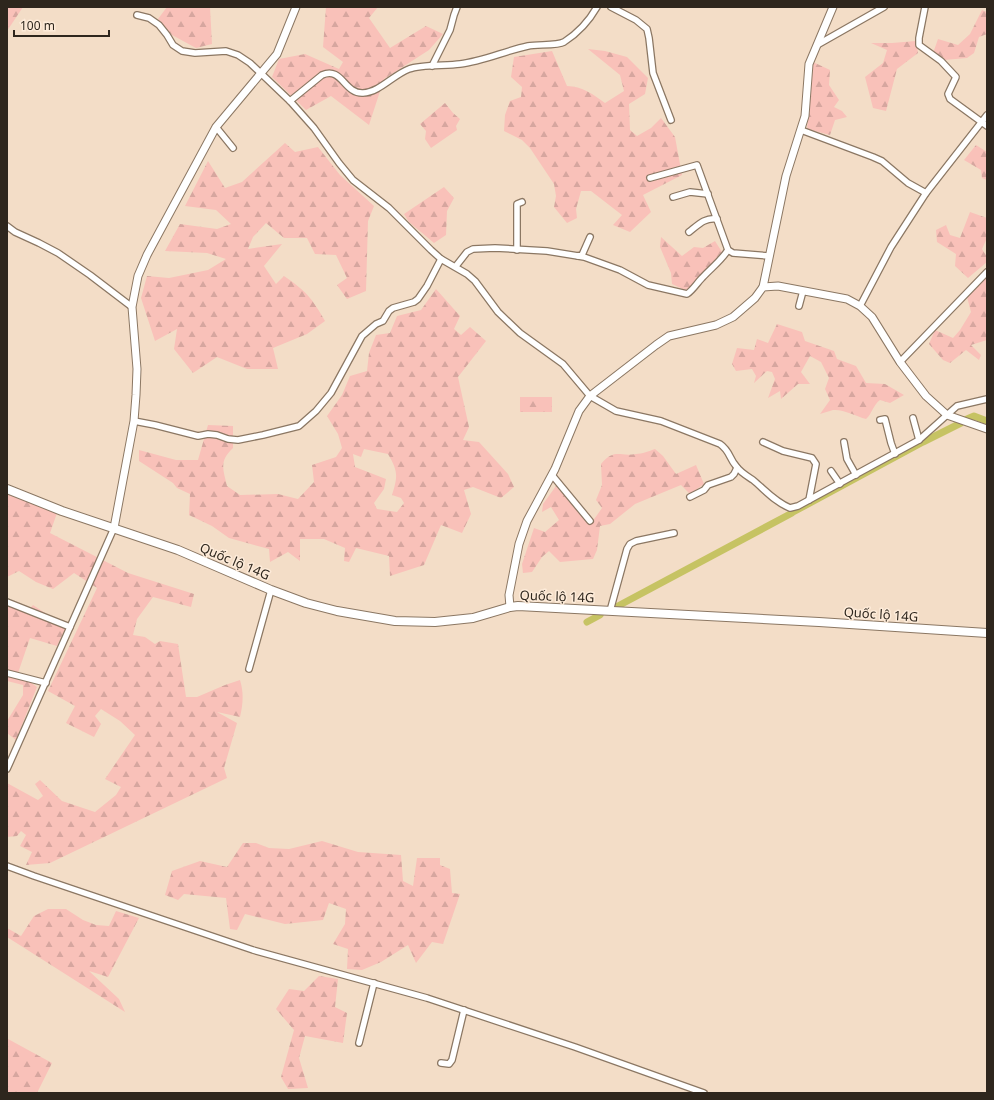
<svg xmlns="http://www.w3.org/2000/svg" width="994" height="1100" font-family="'Noto Sans',sans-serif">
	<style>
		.forest { fill: url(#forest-firs); fill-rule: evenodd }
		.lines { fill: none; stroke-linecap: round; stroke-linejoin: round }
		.canal { stroke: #c6c363; stroke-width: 7 }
		.street-casing { stroke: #8b7763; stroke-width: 8 }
		.secondary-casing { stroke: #8b7763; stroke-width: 9 }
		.primary-casing { stroke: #8b7763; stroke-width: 10 }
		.street { stroke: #fff; stroke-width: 5.5 }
		.secondary { stroke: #fff; stroke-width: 7 }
		.primary { stroke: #fff; stroke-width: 8 }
		.labels { text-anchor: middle; stroke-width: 3; stroke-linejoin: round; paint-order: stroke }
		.street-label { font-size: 13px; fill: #2e261d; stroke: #fdebd9 }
	</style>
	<defs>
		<pattern id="forest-firs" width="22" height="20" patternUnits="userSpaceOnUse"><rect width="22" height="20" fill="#f9c1b9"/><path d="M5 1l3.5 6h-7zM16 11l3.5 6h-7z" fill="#d6a69f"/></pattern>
	</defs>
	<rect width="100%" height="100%" fill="#f3ddc7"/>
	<g class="forest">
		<path d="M 7,7 L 23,7 L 7,31 Z"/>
		<path d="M 167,7 L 210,7 L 212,44 L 196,48 L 172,35 L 158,19 Z"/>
		<path d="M 326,7 L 378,7 L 369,18 L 390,48 L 426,26 L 443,34 L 429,50 L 384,79 L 369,125 L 331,96 L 306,110 L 272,77 L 279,59 L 305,54 L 339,69 L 343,62 L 323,47 Z"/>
		<path d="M 982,10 L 987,12 L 987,34 L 979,37 L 974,53 L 967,58 L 944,60 L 932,56 L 938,39 L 958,45 L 970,34 Z"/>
		<path d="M 916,41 L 918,53 L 897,69 L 886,111 L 873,108 L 865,77 L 883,63 L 887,50 L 871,43 L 892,43 Z"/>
		<path d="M 588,49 L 605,51 L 627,57 L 648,78 L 645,94 L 629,104 L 630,130 L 637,136 L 651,128 L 661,118 L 675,137 L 682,175 L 643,195 L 651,212 L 630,232 L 613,225 L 622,215 L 591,191 L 581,191 L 576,209 L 577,218 L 567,223 L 554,207 L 556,196 L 554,184 L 530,148 L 522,140 L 504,131 L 505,115 L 510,101 L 521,97 L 522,87 L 511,77 L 514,57 L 552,51 L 567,86 C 582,86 594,95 605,103 L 624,91 L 620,75 Z"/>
		<path d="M 813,62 L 830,70 L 829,85 L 839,100 L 834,107 L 842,111 L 847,117 L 835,120 L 830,135 L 807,129 Z"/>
		<path d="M 445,103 L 453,113 L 460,119 L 456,126 L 457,130 L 431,148 L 425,139 L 426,131 L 420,124 Z"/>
		<path d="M 285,143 L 295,152 L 318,147 L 340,175 L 374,206 L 368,221 L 366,291 L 347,299 L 337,285 L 347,278 L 336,255 L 315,254 L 307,238 L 284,238 L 266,223 L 253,237 L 248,249 L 282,244 L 264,266 L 276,284 L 284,276 C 306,291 312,298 325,321 L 307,334 L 273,348 L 278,369 L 247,369 L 217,357 L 193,373 L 174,349 L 177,329 L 155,341 L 141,298 L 147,276 L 169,278 L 208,270 L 226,259 L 207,253 L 165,251 L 180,224 L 217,229 L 231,224 L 216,210 L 185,206 L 208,161 L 225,188 L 242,182 Z"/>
		<path d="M 976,145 L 987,152 L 987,180 L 982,178 L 981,170 L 964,160 Z"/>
		<path d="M 444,187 L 454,198 L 447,211 L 446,235 L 434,243 L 409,222 L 404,214 Z"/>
		<path d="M 970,212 L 987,218 L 987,238 L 982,249 L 987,257 L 987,262 L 968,278 L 955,266 L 956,254 L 937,242 L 936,230 L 946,225 L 950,235 L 960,238 Z"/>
		<path d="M 661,237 L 682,256 L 694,247 L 703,248 L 715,241 L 722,252 L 689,288 L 685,290 L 672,284 L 671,273 L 660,247 Z"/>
		<path d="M 987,276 L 987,340 L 971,345 L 981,355 L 979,360 L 966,350 L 950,363 L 943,360 L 929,344 L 935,330 L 953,338 L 960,330 L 971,312 L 967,297 Z"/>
		<path d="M 436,289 L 460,316 L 454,329 L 461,335 L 470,327 L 486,341 L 458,377 L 469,427 L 463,440 L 479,442 L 508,474 L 514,487 L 501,498 L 473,487 L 464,490 L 471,514 L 462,533 L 441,525 L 424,565 L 390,576 L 389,556 L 356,548 L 349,562 L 344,561 L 345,548 L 324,539 L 300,539 L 300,561 L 288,552 L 270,562 L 269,549 L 229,538 L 212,526 L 189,515 L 190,494 L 177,488 L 173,483 L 139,461 L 139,450 L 176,460 L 198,460 L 208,425 L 233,426 L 233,448 C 219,461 223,469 227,486 L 240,495 L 278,494 L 298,499 L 314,482 L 312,465 L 336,457 L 342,448 L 338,434 L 327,416 L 342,395 L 350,376 L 367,371 L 369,353 L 376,335 L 390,333 L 397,316 L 421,310 ZM 364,449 L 388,454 C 398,471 398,476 392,495 L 401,498 L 404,503 L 397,512 L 377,509 L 374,503 L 384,489 L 386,479 L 355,467 L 353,454 L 361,457 Z"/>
		<path d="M 777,324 L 802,332 L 805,341 L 834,351 L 837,359 L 856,366 L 866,383 L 885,384 L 904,395 L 890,403 L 880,400 C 873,405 872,414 866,419 C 856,416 843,409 833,410 C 829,411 824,413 820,414 L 830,400 L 825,389 L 829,378 L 821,362 L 810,356 L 801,372 L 810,384 L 798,384 L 781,399 L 780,391 L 768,398 L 775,379 L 772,372 L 767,371 L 754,383 L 756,376 L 752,369 L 736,371 L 732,364 L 737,348 L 754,350 L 757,339 L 768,343 Z"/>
		<rect x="520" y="397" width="32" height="15"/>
		<path d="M 655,449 L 663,456 L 676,474 L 696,465 L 704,484 L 690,494 L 681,485 L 635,504 L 610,524 L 600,526 L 597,550 L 593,559 L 560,562 L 549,551 L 542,557 L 532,572 L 523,573 L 522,564 L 534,528 L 545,532 L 559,520 L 551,507 L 542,512 L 543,504 L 556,486 L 590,525 L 602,508 L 596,500 L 602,485 L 601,464 C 615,448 619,457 636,454 C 642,454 649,451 655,449 Z"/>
		<path d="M 7,494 L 57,513 L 50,533 L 128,573 L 194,594 L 191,607 L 153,597 L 137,619 L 133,635 L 145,637 L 155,644 L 160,641 L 178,644 L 186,697 L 197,697 L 225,685 L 240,680 C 244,693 243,704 240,717 L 217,712 L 237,723 L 224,768 L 227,778 L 50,863 L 26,865 L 32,852 L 20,846 L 26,835 L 21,831 L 17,836 L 7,837 L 7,783 L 38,800 L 43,796 L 35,784 L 40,780 L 62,801 L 95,812 L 116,795 L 121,787 L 105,779 L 135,735 L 120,721 L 101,709 L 95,716 L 101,724 L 94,737 L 66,723 L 75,706 L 48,691 L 97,588 L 74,573 L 53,589 L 36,582 L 19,571 L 7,577 Z"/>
		<path d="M 7,604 L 28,611 L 33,605 L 66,627 L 57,646 L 30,638 L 18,673 L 37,687 L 16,740 L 7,733 L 7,721 L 23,695 L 23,685 L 7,681 Z"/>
		<path d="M 322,841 L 358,852 L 401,855 L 403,881 L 413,886 L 417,858 L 440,858 L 440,865 L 450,869 L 452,893 L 460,894 L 443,944 L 432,942 L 416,963 L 408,945 L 381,962 L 362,970 L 347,969 L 348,949 L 333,944 L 345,924 L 346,909 L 329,903 L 323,920 L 285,924 L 245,914 L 237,930 L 230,929 L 226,898 L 184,894 L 178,900 L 165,895 L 172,871 L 200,861 L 227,867 L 243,843 L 256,843 L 269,848 L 289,849 Z"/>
		<path d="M 48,909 L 66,909 L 83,920 L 96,925 L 109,926 L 116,911 L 139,918 L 108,977 L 89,971 L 119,999 L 125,1012 L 7,937 L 7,928 L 21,936 L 34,916 Z"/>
		<path d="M 319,976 L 338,979 L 335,1007 L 347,1013 L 343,1043 L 305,1036 L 299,1058 L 308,1088 L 288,1089 L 281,1077 L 294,1030 L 276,1009 L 289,989 L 304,991 Z"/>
		<path d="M 8,1039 L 52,1063 L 37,1093 L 7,1093 Z"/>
	</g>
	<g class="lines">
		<g class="canal">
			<path d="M 967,419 L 974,416 L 987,421"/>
			<path d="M 795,511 L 923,442 L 961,423"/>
			<path d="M 618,606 L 792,513"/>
			<path d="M 587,622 L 600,615"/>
		</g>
		<g class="street-casing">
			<g id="street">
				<path d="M 611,7 L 636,20 L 647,29 L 649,38 L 653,73 L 671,120"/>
				<path d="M 925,7 L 919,38 L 919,45 L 941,61 L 956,77 L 948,94 L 950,99 L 987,126"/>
				<path d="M 137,15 L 149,18 L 159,25 L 167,35 L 173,45 L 182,51 L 195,53 L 226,51 L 238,55 L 250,63 L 290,101 L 314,128 L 339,163 L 353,180 L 389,208 L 431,250 L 441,259 L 467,274 L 475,281 L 498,312 L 520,333 L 563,364 L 590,396 L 616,411 L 661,421 L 720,444 C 730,451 729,458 736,466 C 740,472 747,476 753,480 C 765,490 775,502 790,508 L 798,506 L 919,440 L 957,406 L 987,399"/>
				<path d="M 817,45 L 884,7"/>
				<path d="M 432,66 L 450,30 L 454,15 L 457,7"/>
				<path d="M 290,101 L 322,75 C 342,66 344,94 363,93 C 380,92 393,75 409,69 C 421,64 446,66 460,64 C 483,61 505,51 528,46 C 537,44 557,46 564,42 C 578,33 589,21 597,7"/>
				<path d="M 216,127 L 233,148"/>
				<path d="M 801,130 L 873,157 L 882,161 L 908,183 L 926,193"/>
				<path d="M 650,178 L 697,165 L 728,250 L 733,253 L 769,256"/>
				<path d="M 673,197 L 690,192 L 708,194"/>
				<path d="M 7,226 L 15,232 L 39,243 L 58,253 L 90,275 L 132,307"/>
				<path d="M 689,232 C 698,225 705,217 717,219"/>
				<path d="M 517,250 L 517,204 L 522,202"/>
				<path d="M 578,256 L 584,257 L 620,270 L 648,285 L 687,294 C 693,290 697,283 702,278 C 711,268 720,262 728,250"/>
				<path d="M 456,266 L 467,252 L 473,249 L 495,248 L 547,251 L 578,256 L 582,255 L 590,237"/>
				<path d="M 799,306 L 803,291"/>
				<path d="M 860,306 L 891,247 L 926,193 L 987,115"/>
				<path d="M 900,362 L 987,272"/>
				<path d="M 913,418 L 919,440"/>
				<path d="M 880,420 L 885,419 L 891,443 L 895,454"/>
				<path d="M 134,421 L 155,425 L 198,436 L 208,434 L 217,435 L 228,439 L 238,440 L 263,435 L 299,426 L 316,411 L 331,393 L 362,336 L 376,324 L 383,321 L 389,311 L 393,308 L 414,302 L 418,299 L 427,286 L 441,259"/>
				<path d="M 763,442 L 783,451 L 812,458 L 816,464 L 809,500"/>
				<path d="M 844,442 L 847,459 L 856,475"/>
				<path d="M 831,471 L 840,484"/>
				<path d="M 552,475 L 590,521"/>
				<path d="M 690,497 L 704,490 L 708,485 L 731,477 L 734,474 L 737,468"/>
				<path d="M 7,602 L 70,627"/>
				<path d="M 610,611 L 627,549 L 630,544 L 636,541 L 674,533"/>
				<path d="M 249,669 L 271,590"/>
				<path d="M 7,673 L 46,683"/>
				<path d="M 7,769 L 114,528"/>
				<path d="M 7,866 L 34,876 L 253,950 L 427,998 L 575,1047 L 704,1093"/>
				<path d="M 359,1043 L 374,983"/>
				<path d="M 441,1063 L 449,1064 L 452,1060 L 464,1010"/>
			</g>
		</g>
		<g class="secondary-casing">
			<g id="secondary">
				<path d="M 763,287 L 786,176 L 805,116 L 809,64 L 833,7"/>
				<path d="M 114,528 L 134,421 L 136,395 L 137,369 L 132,307 L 138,276 L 147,255 L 216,127 L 277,54 L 296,7"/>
				<path d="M 510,607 L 509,595 L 519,544 L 527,521 L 555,469 L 579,411 L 590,396 L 656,345 L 669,336 L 716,325 L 733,317 L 755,298 L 763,287 L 778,286 L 847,299 L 860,306 L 872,317 L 900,362 L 926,396 L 947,415 L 987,429"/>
			</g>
		</g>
		<g class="primary-casing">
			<path id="primary" d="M 7,489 L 62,511 L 178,550 L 271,590 L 306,603 L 337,611 L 395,621 L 435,622 L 473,618 L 510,607 L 518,606 L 819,622 L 987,633"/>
		</g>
		<use href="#street" class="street"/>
		<use href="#secondary" class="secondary"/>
		<use href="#primary" class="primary"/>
	</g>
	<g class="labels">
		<g class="street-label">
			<text transform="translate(235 561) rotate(23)" y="5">Quốc lộ 14G</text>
			<text transform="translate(557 596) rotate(2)" y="5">Quốc lộ 14G</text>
			<text transform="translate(881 614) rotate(4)" y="5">Quốc lộ 14G</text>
		</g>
	</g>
	<rect width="994" height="1100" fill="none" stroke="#2e261d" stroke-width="16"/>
	<path d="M14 30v6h95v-6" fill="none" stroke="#2e261d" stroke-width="2"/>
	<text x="20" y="30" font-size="12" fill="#2e261d" stroke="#fdebd9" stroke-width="3" paint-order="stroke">100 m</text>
</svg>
